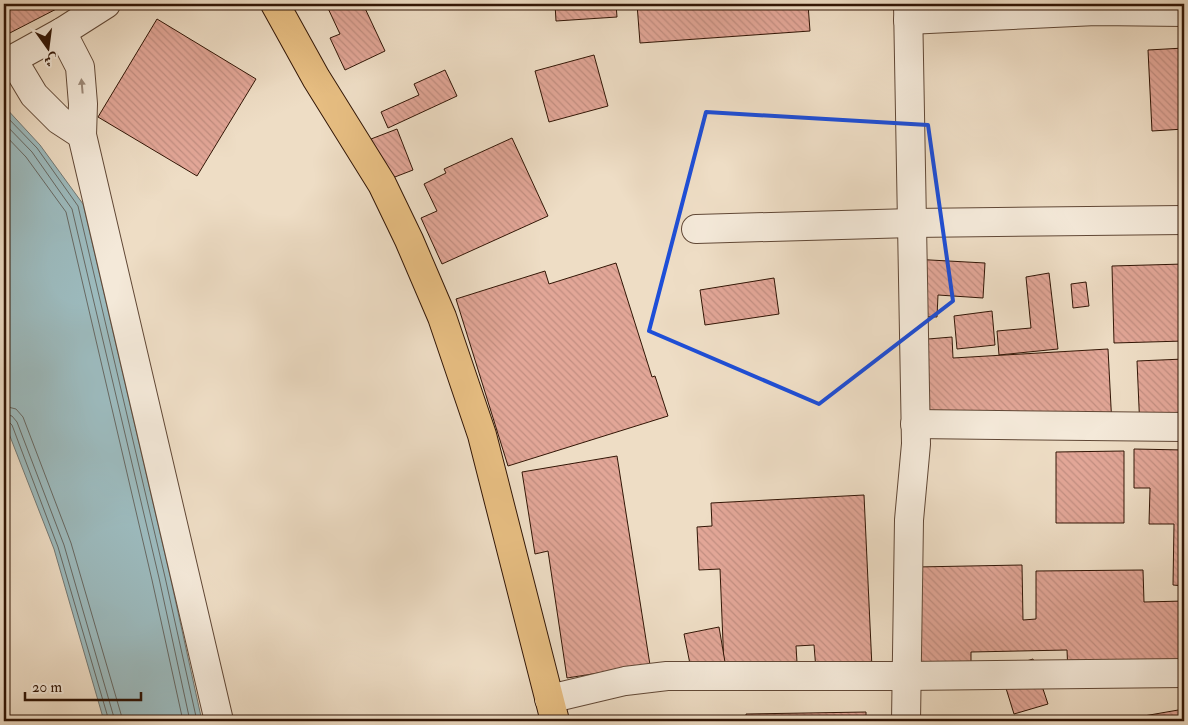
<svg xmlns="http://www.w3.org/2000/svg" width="1188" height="725" font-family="'IM FELL Double Pica',Amiri,serif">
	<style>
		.water { fill: #9cbabd; stroke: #727874 }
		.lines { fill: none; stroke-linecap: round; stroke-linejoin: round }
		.shore { stroke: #676862; stroke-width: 1 }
		.building { fill: url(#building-back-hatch); stroke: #321606 }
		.minor-casing { stroke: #614836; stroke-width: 30 }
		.major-casing { stroke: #321606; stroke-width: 30 }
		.minor { stroke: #f4e9d9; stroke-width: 28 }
		.major { stroke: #e7be82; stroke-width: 28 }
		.oneway { fill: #9d8a7a }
		.marked { fill: none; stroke: #1d4ed8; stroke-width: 4; stroke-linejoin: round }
	</style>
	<defs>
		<pattern id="building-back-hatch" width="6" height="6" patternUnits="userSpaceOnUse" patternTransform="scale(1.25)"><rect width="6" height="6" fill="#e2a697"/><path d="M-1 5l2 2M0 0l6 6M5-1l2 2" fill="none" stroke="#c28e81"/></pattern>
	</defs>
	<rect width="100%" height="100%" fill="#eeddc5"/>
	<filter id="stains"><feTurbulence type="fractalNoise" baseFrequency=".004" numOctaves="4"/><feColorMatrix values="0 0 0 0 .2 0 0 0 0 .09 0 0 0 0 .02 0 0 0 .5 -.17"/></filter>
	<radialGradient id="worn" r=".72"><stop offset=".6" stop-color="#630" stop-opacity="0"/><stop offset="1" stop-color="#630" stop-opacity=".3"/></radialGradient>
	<path class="water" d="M 4,106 L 40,145 L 83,204 L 170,576 L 202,721 L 104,721 L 54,549 L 4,421 Z"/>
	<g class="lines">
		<g class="shore">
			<path d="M 4,114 L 37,148 L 78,206 L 165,577 L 197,721"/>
			<path d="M 4,123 L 32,152 L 72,209 L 159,578 L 190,721"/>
			<path d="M 4,134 L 26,157 L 66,212 L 152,580 L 183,721"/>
			<path d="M 4,406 L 16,409 L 23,417 L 71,543 L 123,721"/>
			<path d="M 4,414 L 12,416 L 17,422 L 64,545 L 115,721"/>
			<path d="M 4,420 L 8,421 L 12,425 L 58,547 L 109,721"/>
		</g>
	</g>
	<g class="building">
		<path d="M 4,4 L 66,4 L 4,36 Z"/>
		<path d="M 326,4 L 363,4 L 385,51 L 345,70 L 330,38 L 340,34 Z"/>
		<path d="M 555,4 L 616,4 L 617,17 L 556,21 Z"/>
		<path d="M 637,4 L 808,4 L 810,31 L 640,43 Z"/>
		<path d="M 157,19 L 256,79 L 197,176 L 98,117 Z"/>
		<path d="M 1184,48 L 1184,129 L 1152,131 L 1148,50 Z"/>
		<path d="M 594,55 L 608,106 L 549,122 L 535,71 Z"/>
		<path d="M 445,70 L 457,96 L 388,128 L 381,112 L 419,95 L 414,84 Z"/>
		<path d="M 397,129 L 413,170 L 387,180 L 371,139 Z"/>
		<path d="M 512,138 L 548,216 L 442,264 L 421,218 L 437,211 L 424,184 L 446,173 L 444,169 Z"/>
		<path d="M 912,259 L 985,263 L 983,298 L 938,295 L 937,317 L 909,316 Z"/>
		<path d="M 616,263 L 652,377 L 655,376 L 668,416 L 508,466 L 456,299 L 545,271 L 549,284 Z"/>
		<path d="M 1184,264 L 1184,341 L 1114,343 L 1112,266 Z"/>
		<path d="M 1049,273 L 1058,349 L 999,355 L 997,331 L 1031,328 L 1026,277 Z"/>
		<path d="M 774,278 L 779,314 L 705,325 L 700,290 Z"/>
		<path d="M 1086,282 L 1089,306 L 1073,308 L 1071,284 Z"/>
		<path d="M 992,311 L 995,345 L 957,349 L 954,316 Z"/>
		<path d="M 952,337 L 953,358 L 1108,349 L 1112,426 L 921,437 L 916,340 Z"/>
		<path d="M 1184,359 L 1184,428 L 1140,430 L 1137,361 Z"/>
		<path d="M 1134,449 L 1184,450 L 1184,586 L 1173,585 L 1174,524 L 1149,524 L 1150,488 L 1134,488 Z"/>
		<path d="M 1124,451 L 1124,523 L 1056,523 L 1056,452 Z"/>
		<path d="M 617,456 L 650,665 L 567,678 L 548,551 L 535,554 L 522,472 Z"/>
		<path d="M 864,495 L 872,668 L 816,670 L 814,645 L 796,646 L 798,679 L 724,667 L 720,569 L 699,570 L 697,527 L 712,526 L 711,503 Z"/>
		<path d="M 1022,565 L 1023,620 L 1036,619 L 1036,571 L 1143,570 L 1144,602 L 1184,601 L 1184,672 L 1068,674 L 1067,650 L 971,652 L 971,663 L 918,664 L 916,567 Z"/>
		<path d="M 719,627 L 725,662 L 691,669 L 684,634 Z"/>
		<path d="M 1033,659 L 1048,704 L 1014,714 L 1000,669 Z"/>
		<path d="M 1184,709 L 1184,720 L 1174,721 L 1115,721 Z"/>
		<path d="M 866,712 L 866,721 L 746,721 L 746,714 Z"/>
	</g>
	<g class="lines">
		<g class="minor-casing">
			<g id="minor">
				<path d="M 908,20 L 1096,11 L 1184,12"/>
				<path d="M 62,32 L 80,67 L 83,104 L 82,135 L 219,721"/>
				<path d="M 13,60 L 34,95 L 59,120 L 82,135"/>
				<path d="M 4,64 L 62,32 L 106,4"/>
				<path d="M 696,229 L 912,223 L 1184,220"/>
				<path d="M 915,424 L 1184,427"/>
				<path d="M 549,699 L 625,681 L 667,676 L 906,676 L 1184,673"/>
				<path d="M 906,721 L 909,520 L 916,444 L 908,4"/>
			</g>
		</g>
		<g class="major-casing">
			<path id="major" d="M 275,4 L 316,78 L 382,184 L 409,240 L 442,317 L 482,435 L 555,721"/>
		</g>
		<use href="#minor" class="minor"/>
		<use href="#major" class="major"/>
	</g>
	<defs><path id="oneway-solid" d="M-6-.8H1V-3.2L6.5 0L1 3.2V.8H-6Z" transform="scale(1.25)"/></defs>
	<use class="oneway" href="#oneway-solid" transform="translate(82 86) rotate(-95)"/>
	<path class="marked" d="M 706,112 L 928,125 L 953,301 L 819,404 L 649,331 Z"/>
	<rect width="1188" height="725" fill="none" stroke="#eeddc5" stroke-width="20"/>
	<rect x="5" y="5" width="1178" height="715" fill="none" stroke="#321606" stroke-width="2.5"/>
	<rect x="10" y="10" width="1168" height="705" fill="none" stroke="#321606"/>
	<g transform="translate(48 48) rotate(166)" stroke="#f4e9d9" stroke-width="4" paint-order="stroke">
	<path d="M0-4L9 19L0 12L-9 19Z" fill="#321606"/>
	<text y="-8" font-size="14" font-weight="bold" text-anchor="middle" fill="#321606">ش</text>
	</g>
	<path d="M25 692v8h116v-8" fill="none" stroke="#321606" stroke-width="2.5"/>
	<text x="32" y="692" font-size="15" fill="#321606" stroke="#f4e9d9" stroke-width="4" paint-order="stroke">20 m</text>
	<rect width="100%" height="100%" filter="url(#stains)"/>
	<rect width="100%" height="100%" fill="url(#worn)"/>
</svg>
